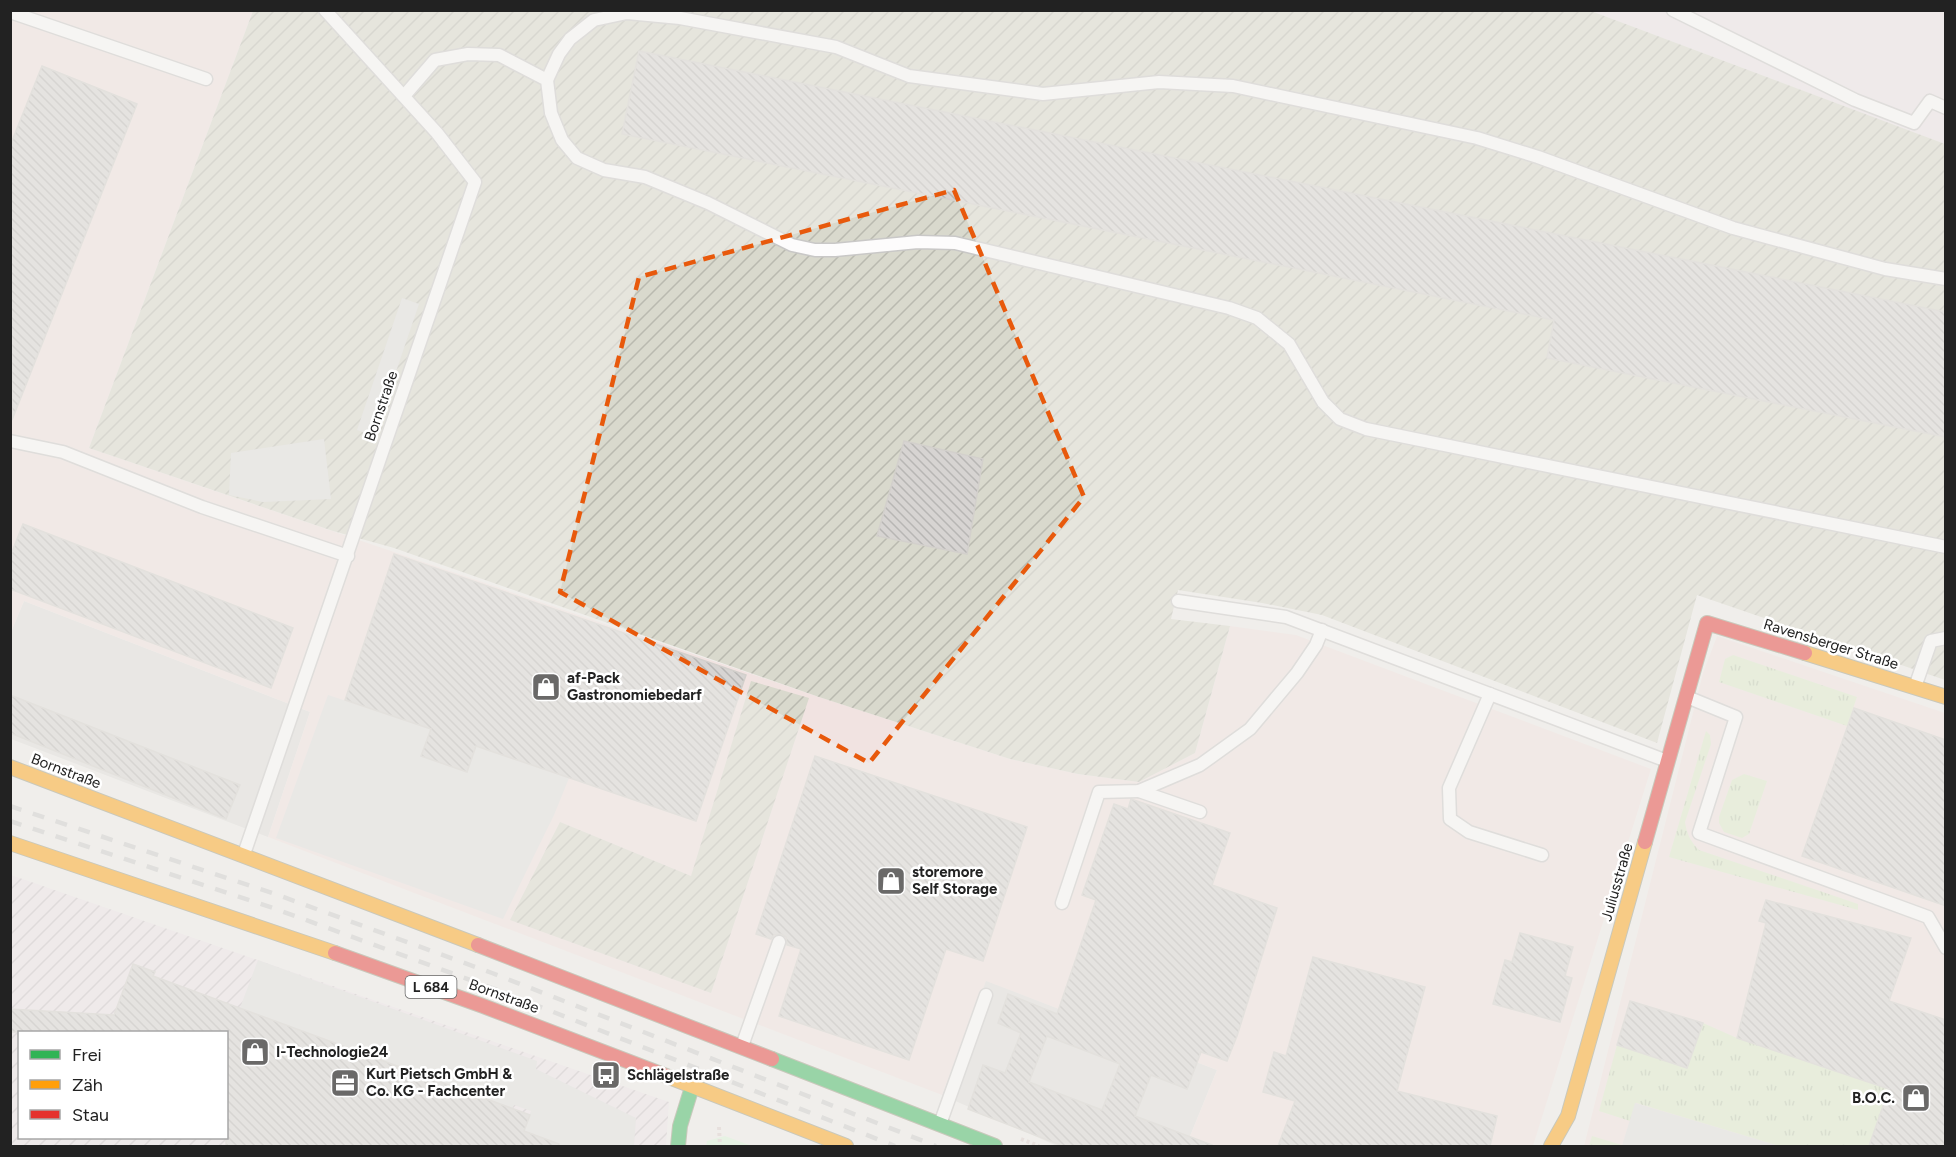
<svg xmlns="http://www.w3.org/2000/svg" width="1956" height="1157" font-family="Figtree,sans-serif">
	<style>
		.residential { fill: #dfdedc }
		.commercial { fill: #f1e3e1 }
		.industrial { fill: url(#industrial-furrows); fill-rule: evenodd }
		.railway { fill: #ede4e9 }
		.construction { fill: url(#construction-furrows) }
		.grass { fill: url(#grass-tufts) }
		.park { fill: #daf5da }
		.parking { fill: #e0dfde }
		.building { fill: url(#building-back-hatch); stroke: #d3d0cc; stroke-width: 1.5; fill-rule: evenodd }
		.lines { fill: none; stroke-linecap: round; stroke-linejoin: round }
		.lane-casing { stroke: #c9c8c7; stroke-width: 15 }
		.fast-casing { stroke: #999a82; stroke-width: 16 }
		.slow-casing { stroke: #999a82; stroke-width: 16 }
		.jam-casing { stroke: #999a82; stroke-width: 16 }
		.path { stroke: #dccecd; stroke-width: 4; stroke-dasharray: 3 3; stroke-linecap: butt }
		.lane { stroke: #fdfcfc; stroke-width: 12 }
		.fast { stroke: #30b455; stroke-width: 14 }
		.slow { stroke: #ff9f0a; stroke-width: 14 }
		.jam { stroke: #e5322d; stroke-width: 14 }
		.rail { stroke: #ccc; stroke-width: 4.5; stroke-dasharray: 12 12; stroke-linecap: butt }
		.marked { fill: none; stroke: #e8590c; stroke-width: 4.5; stroke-dasharray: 12 8; stroke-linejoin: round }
		.labels { text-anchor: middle; stroke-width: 5; stroke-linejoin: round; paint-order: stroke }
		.shield { fill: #fff; stroke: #646464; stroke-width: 1.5 }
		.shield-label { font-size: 14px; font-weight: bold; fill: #222 }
		.street-label { font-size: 15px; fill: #222; stroke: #fff }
		.poi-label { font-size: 15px; font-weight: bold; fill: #222; stroke: #fff; text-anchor: start }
	</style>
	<defs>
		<pattern id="industrial-furrows" width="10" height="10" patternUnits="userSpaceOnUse" patternTransform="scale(1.5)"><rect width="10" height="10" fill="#ede4e9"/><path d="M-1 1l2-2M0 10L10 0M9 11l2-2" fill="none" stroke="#cbc3c8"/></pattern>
		<pattern id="construction-furrows" width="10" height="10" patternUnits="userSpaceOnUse" patternTransform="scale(1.5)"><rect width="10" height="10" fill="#d9d9cd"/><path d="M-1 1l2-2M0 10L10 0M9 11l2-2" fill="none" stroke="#babab0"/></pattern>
		<pattern id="grass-tufts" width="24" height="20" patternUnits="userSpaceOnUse" patternTransform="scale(1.5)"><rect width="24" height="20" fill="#ddeccb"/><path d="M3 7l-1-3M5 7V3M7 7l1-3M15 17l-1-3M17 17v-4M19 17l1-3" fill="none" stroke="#bdcaae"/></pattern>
		<pattern id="building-back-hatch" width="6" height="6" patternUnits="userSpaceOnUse" patternTransform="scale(1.5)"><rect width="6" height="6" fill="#d7d4d2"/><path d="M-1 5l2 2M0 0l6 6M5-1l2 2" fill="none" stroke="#b8b6b4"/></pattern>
	</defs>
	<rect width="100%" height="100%" fill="#f0eeeb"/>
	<g class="residential">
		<path d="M 24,601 L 310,712 L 268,837 L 11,739 L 11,632 Z"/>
		<path d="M 985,980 L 1217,1070 L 1186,1146 L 1057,1146 L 942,1095 Z"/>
	</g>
	<g class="commercial">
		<path d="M 11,11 L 253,11 L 89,448 L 819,697 L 1010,759 L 1078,774 L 1139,782 L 1195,753 L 1230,626 L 1296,635 L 1651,769 L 1533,1146 L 1186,1146 L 1217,1070 L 986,981 L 942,1095 L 268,837 L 310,712 L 24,601 L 11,632 Z"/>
		<path d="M 1717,636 L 1945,713 L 1945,1146 L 1584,1146 L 1703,673 Z"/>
	</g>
	<path class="industrial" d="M 11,875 L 669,1102 L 666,1146 L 11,1146 ZM 20,1032 L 226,1032 L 226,1138 L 20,1138 Z"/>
	<path class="railway" d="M 1591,11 L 1945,11 L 1945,144 Z"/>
	<g class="construction">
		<path d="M 253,11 L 1591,11 L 1945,144 L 1945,680 L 1697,595 L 1657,743 L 1322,615 L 1262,603 L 1178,590 L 1171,619 L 1230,626 L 1195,753 L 1139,782 L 1078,774 L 1010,759 L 819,697 L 394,548 L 333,531 L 89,448 Z"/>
		<path d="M 751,681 L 809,698 L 711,993 L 510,920 L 560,822 L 691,876 Z"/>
	</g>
	<g class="grass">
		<path d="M 1733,655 L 1857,697 L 1847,726 L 1719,682 L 1725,659 Z"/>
		<path d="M 1706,731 L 1710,735 L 1711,744 L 1685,822 C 1687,834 1690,841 1699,850 L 1858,904 L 1858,910 L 1669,857 Z"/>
		<path d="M 1744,774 L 1767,781 L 1749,834 L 1742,838 L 1724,832 L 1719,823 L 1719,817 L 1732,780 Z"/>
		<path d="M 1889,1001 L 1901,1005 L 1886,1043 L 1903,1050 L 1869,1146 L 1779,1146 L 1636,1103 L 1630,1121 L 1599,1111 L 1617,1045 L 1687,1068 L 1703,1023 L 1737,1038 L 1862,1080 Z"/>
		<path d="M 1592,1136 L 1622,1145 L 1622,1146 L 1589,1146 Z"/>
	</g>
	<path class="park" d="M 725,1136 L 752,1146 L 706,1146 L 707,1141 Z"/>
	<g class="parking">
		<path d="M 402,298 L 419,304 L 374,436 L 357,430 Z"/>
		<path d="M 324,439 L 331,499 L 263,502 L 229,495 L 231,453 Z"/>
		<path d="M 328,695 L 431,729 L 422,756 L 476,746 L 569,778 L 554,815 L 503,919 L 276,838 Z"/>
		<path d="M 258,960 L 537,1061 L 536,1069 L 636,1118 L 634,1146 L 518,1146 L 531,1111 L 514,1105 L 512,1109 L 240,1008 Z"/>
		<path d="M 1635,1103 L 1779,1146 L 1622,1146 Z"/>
	</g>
	<g class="building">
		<path d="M 639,51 L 1946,312 L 1946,437 L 1547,358 L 1554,320 L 622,134 Z"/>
		<path d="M 42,66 L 137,104 L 12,420 L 10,146 Z"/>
		<path d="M 904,441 L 983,459 L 967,554 L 877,536 Z"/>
		<path d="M 23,524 L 293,628 L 271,688 L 10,589 L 10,557 Z"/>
		<path d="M 394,554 L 746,675 L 696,821 L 476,746 L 467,772 L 421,756 L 431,729 L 345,700 Z"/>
		<path d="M 10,695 L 240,785 L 226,819 L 10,733 Z"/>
		<path d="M 1854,708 L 1946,740 L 1946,906 L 1802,856 Z"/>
		<path d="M 815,756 L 1027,827 L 983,961 L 946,949 L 909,1060 L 779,1016 L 801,949 L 787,945 L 786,937 L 781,934 L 774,935 L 771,939 L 756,934 Z"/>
		<path d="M 1131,799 L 1230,833 L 1212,885 L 1277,908 L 1237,1036 L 1227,1061 L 1201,1052 L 1187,1089 L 1151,1075 L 1135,1116 L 1212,1145 L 1211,1146 L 1063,1146 L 968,1109 L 983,1065 L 1005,1073 L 1021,1033 L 998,1023 L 1008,994 L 1057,1014 L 1096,900 L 1082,895 L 1114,804 L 1128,809 ZM 1047,1036 L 1120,1064 L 1102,1110 L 1029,1082 Z"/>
		<path d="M 1766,900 L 1911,938 L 1889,1001 L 1946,1020 L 1946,1146 L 1869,1146 L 1889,1089 L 1737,1038 L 1766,923 L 1759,921 Z"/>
		<path d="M 1520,933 L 1573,947 L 1565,976 L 1572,978 L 1560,1022 L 1493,1004 L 1505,960 L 1512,962 Z"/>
		<path d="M 1313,957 L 1425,987 L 1397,1091 L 1497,1116 L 1490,1146 L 1278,1146 L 1295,1101 L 1263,1092 L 1274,1052 L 1286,1056 Z"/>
		<path d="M 133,964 L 155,972 L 153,976 L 530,1115 L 524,1131 L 559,1144 L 559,1146 L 226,1146 L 226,1032 L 10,1032 L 10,1009 L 114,1015 Z"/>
		<path d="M 1630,1001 L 1703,1023 L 1687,1068 L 1617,1045 Z"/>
	</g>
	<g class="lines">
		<g class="lane-casing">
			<g id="lane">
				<path d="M 1673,10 L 1855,100 L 1914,123 L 1930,101 L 1946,108"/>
				<path d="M 10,12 L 206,79"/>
				<path d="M 547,80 L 559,54 L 570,39 L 594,20 L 627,13 L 680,18 L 836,47 L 909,76 L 1043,94 L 1159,82 L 1233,86 L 1477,138 L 1538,157 L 1733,228 L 1885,269 L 1946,279"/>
				<path d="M 404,96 L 435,60 L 468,54 L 499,55 L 547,80 L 551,113 L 562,140 L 577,158 L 604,170 L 645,177 L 708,203 L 792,245 L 815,250 L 835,250 L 918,242 L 955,243 L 1229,308 L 1257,318 L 1289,344 L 1323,402 L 1340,419 L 1366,429 L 1946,547"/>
				<path d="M 10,441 L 63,452 L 202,507 L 348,556"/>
				<path d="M 1178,601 L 1286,617 L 1667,761"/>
				<path d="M 1915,687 L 1931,641 L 1946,638"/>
				<path d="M 1490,694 L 1449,788 L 1450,819 L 1469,832 L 1542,855"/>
				<path d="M 1687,697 L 1736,717 L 1699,833 L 1928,917 L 1946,948"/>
				<path d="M 1139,791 L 1200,812"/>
				<path d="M 244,854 L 475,182 L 437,133 L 325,10"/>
				<path d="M 1062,903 L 1099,792 L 1139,791 L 1200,765 L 1250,729 L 1297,673 L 1316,645 L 1322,630"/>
				<path d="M 742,1046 L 779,942"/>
				<path d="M 940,1124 L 986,995"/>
			</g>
		</g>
		<g class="fast-casing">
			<g id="fast">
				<path d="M 772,1059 L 995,1146"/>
				<path d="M 678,1146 L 680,1126 L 692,1087"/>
			</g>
		</g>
		<g class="slow-casing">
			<g id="slow">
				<path d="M 1805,653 L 1946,697"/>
				<path d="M 10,767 L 478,945"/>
				<path d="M 10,843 L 335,953"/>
				<path d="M 669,1077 L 846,1146"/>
				<path d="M 1551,1146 L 1568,1116 L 1645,842"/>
			</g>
		</g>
		<g class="jam-casing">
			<g id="jam">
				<path d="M 1645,842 L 1707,623 L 1805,653"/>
				<path d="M 478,945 L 772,1059"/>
				<path d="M 335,953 L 483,1006 L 669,1077"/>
			</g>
		</g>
		<g class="path">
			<path d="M 719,1127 L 720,1146"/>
			<path d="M 1021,1139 L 1039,1146"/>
		</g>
		<use href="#lane" class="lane"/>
		<use href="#fast" class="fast"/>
		<use href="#slow" class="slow"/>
		<use href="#jam" class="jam"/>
		<g class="rail">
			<path d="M 10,806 L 278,895 L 492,973 L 936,1146"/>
			<path d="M 10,821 L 273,908 L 487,986 L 895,1146"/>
		</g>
	</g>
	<path d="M0 0H1956V1157H0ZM 954,190 L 1084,497 L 869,763 L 560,592 L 639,277 Z" fill="#f0eeeb" fill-opacity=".55" fill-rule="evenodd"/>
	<path class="marked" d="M 954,190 L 1084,497 L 869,763 L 560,592 L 639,277 Z"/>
	<defs>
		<g id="shop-square" transform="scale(1.5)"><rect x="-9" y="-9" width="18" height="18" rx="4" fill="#6a6968" stroke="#fff"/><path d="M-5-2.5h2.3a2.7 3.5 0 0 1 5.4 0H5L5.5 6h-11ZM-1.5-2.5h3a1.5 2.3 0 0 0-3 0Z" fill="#fff"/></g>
		<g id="bus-square" transform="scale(1.5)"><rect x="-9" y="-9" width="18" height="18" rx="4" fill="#6a6968" stroke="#fff"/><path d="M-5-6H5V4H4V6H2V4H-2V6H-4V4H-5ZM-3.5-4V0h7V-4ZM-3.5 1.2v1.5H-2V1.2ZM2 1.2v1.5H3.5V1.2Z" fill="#fff"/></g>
		<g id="office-square" transform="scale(1.5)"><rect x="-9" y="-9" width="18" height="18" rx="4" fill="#6a6968" stroke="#fff"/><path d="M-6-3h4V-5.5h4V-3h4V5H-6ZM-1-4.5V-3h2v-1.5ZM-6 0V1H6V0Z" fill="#fff"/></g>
	</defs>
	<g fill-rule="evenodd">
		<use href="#shop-square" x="546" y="687"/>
		<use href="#shop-square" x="891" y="881"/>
		<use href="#shop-square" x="255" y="1052"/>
		<use href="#bus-square" x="606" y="1075"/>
		<use href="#office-square" x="345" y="1083"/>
		<use href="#shop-square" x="1916" y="1098"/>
	</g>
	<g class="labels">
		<rect class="shield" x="405.5" y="976" width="51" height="22" rx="4.5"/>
		<g class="shield-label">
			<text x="431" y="992">L 684</text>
		</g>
		<g class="street-label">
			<text transform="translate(381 406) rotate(-71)" y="5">Bornstraße</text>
			<text transform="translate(1831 644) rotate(17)" y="5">Ravensberger Straße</text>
			<text transform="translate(66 771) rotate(21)" y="5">Bornstraße</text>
			<text transform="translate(1617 882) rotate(-74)" y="5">Juliusstraße</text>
			<text transform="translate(504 996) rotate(20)" y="5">Bornstraße</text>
		</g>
		<g class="poi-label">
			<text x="567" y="683">af-Pack<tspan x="567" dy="17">Gastronomiebedarf</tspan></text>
			<text x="912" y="877">storemore<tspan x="912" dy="17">Self Storage</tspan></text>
			<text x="276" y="1057">I-Technologie24</text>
			<text x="366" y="1079">Kurt Pietsch GmbH &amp;<tspan x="366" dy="17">Co. KG - Fachcenter</tspan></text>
			<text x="627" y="1080">Schlägelstraße</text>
			<text x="1895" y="1103" text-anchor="end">B.O.C.</text>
		</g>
	</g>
	<rect width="1956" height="1157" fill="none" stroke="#222222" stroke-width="24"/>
	<rect x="18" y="1031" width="210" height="108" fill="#ffffff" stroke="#a7a7a7" stroke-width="1.5"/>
	<rect x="30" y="1050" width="30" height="9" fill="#30b455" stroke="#a7a7a7" stroke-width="1.5"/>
	<text x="72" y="1061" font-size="18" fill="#222222">Frei</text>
	<rect x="30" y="1080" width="30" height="9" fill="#ff9f0a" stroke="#a7a7a7" stroke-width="1.5"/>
	<text x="72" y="1091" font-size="18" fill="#222222">Zäh</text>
	<rect x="30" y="1110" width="30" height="9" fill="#e5322d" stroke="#a7a7a7" stroke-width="1.5"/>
	<text x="72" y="1121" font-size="18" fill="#222222">Stau</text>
</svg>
